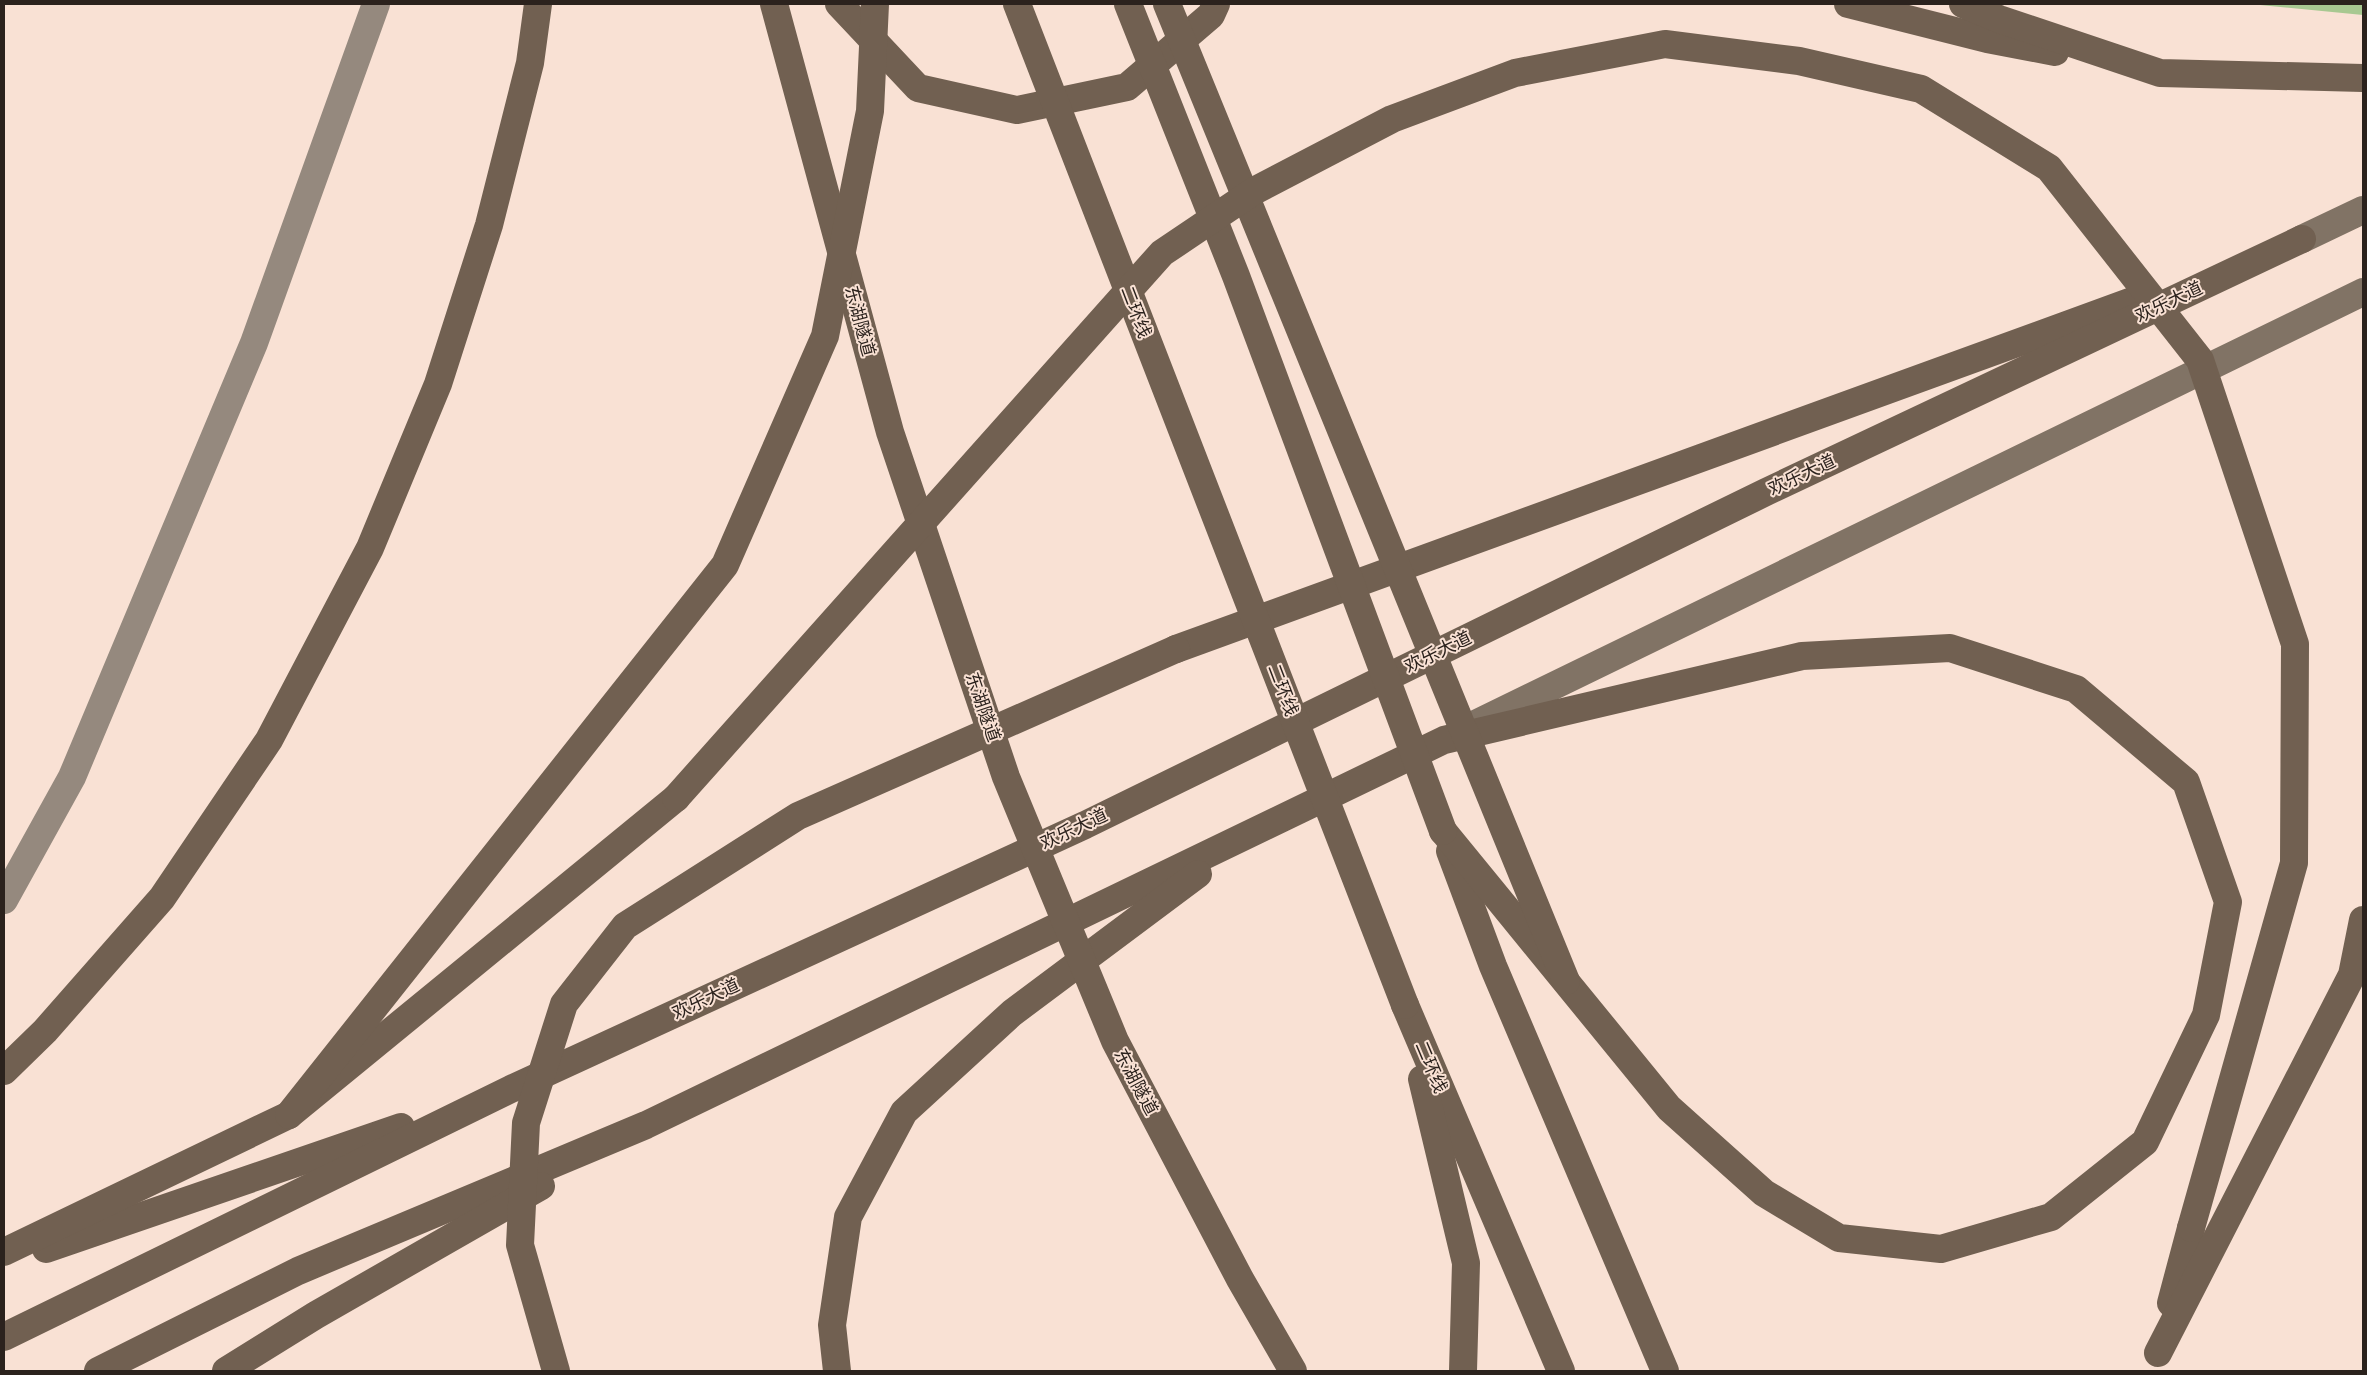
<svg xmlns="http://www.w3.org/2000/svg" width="2367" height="1375" font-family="Bitter,'Noto Sans SC',serif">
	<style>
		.green { fill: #a8c891 }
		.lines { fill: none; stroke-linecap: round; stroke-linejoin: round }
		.secondary { stroke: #95897e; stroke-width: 28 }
		.primary { stroke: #817365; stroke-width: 28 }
		.highway { stroke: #716051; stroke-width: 28 }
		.highway-bridge { stroke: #716051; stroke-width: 28 }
		.labels { text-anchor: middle; stroke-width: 4; stroke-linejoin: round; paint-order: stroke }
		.street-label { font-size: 18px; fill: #2b221d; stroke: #f9e1d4 }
	</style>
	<rect width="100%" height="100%" fill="#f9e1d4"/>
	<path class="green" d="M 2250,4 L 2363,4 L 2363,15 Z"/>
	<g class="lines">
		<path class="secondary" d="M 4,900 L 72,777 L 254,343 L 376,4"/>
		<g class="primary">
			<path d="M 2302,239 L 2363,210"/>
			<path d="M 1465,729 L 2363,292"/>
		</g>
		<g class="highway">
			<path d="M 839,4 L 918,88 L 1017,110 L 1127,87 L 1211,15 L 1216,4"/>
			<path d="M 1848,4 L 1987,39 L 2055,52"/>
			<path d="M 1963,4 L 1999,19 L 2160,73 L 2363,78"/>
			<path d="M 1176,649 L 2138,299"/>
			<path d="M 1450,851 L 1493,966 L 1665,1371"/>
			<path d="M 1405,1005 L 1561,1371"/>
			<path d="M 4,1071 L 45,1031 L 162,898 L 269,740 L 370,548 L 438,384 L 489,225 L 530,63 L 538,4"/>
			<path d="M 1422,1079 L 1466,1263 L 1463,1371"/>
			<path d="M 46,1249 L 401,1127"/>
			<path d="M 4,1252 L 289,1115 L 676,798"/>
			<path d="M 2171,1303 L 2191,1228"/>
			<path d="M 4,1337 L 511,1089 L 1085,825 L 1766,492 L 2302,239"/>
			<path d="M 2158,1353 L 2352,975 L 2363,920"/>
			<path d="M 98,1371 L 298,1271 L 646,1125 L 1444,740 L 1802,656 L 1950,648 L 2076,689 L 2186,782 L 2228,902 L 2206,1015 L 2145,1142 L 2051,1217 L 1941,1249 L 1839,1238 L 1764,1193 L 1669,1108 L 1443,831"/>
			<path d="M 226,1371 L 316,1315 L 541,1186"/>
			<path d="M 837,1371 L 832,1325 L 848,1217 L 904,1112 L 1012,1013 L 1198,874"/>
		</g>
		<g class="highway-bridge">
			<path d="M 774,4 L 890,432 L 1006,777 L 1115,1041 L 1240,1279 L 1293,1371"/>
			<path d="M 1017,4 L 1405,1005"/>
			<path d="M 1128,4 L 1236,276 L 1443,831"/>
			<path d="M 1167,4 L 1566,981"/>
			<path d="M 676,798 L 1162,253 L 1254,191 L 1392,119 L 1515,73 L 1665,44 L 1799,61 L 1921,89 L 2049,168 L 2200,360 L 2295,644 L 2294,863 L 2191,1228"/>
			<path d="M 289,1115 L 725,565 L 825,336 L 870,111 L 875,4"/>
			<path d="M 556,1371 L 520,1245 L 526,1123 L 564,1004 L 625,926 L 798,816 L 1176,649"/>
		</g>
	</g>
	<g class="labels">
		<g class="street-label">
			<text transform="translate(2169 302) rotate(-25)" y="6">欢乐大道</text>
			<text transform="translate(1136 312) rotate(69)" y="6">二环线</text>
			<text transform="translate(860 321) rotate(75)" y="6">东湖隧道</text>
			<text transform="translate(1802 475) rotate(-25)" y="6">欢乐大道</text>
			<text transform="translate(1438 652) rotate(-26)" y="6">欢乐大道</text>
			<text transform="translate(1283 690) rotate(69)" y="6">二环线</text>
			<text transform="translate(983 707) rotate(71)" y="6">东湖隧道</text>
			<text transform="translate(1074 829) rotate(-25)" y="6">欢乐大道</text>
			<text transform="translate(706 999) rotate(-25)" y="6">欢乐大道</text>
			<text transform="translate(1431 1067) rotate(67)" y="6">二环线</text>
			<text transform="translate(1136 1082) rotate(62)" y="6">东湖隧道</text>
		</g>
	</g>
	<rect width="2367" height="1375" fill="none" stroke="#2b221d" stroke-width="10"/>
</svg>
